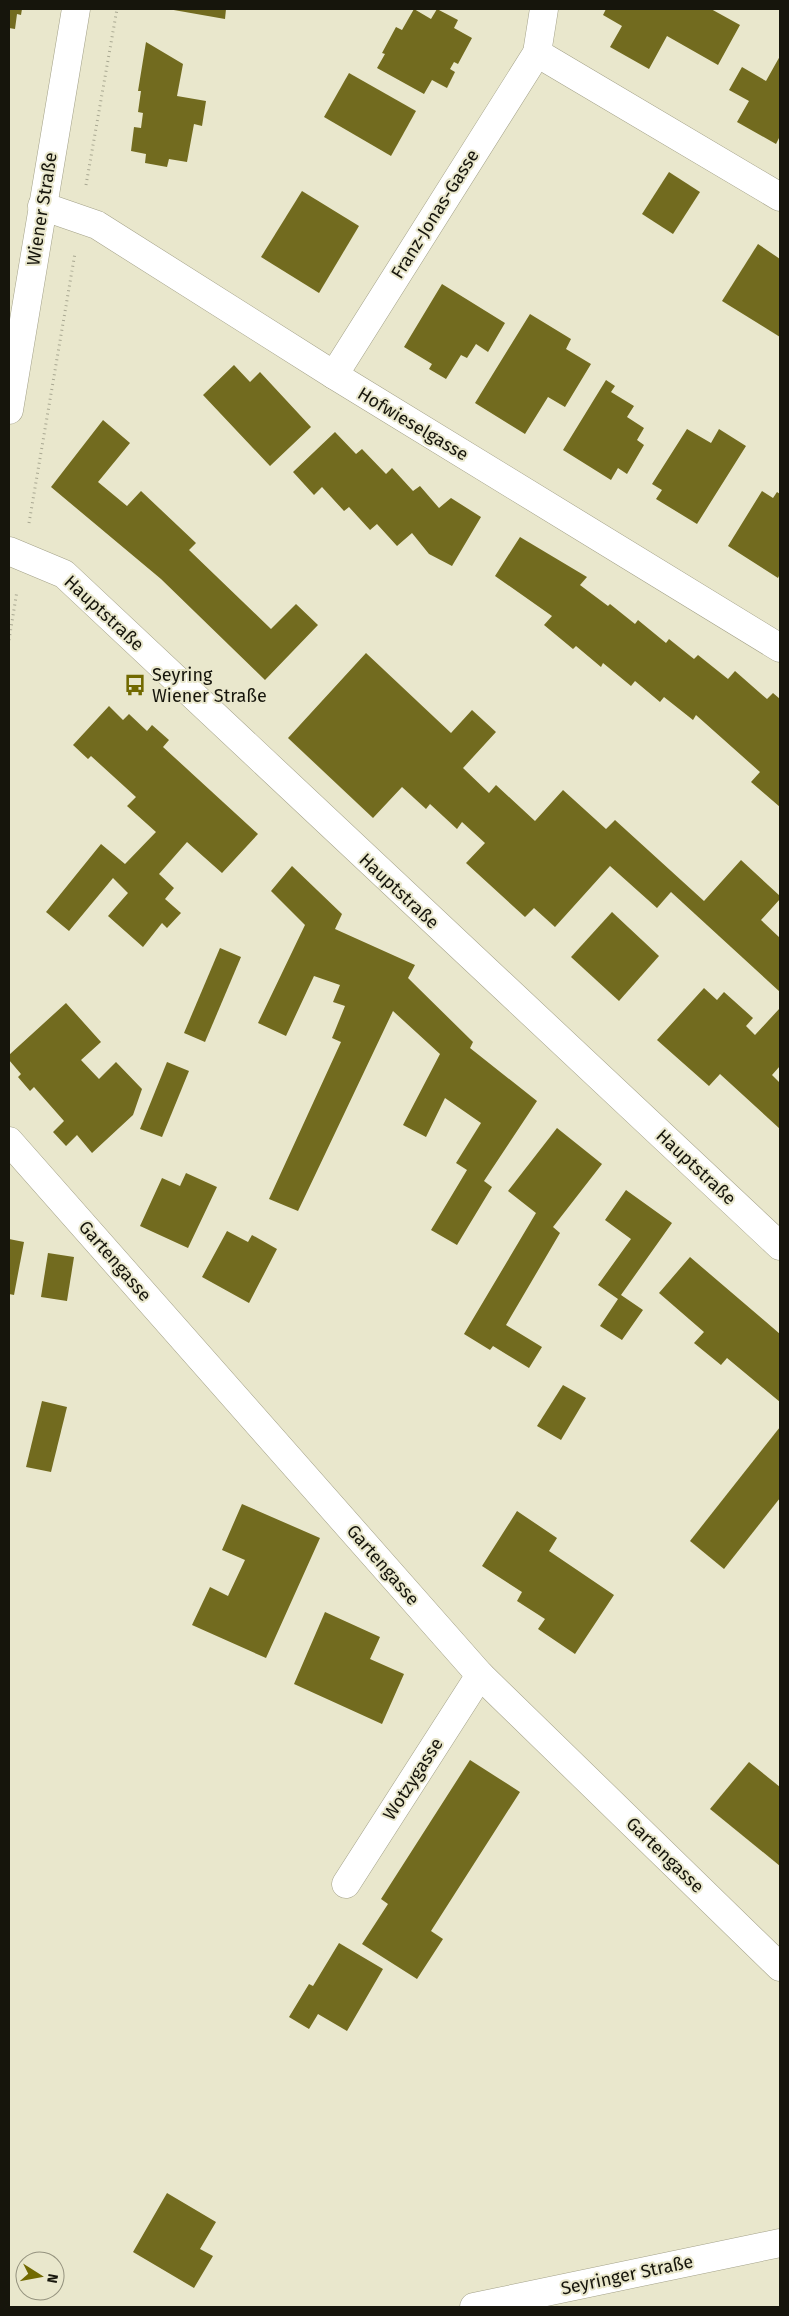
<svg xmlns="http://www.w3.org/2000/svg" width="789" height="2316" font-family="'Fira Sans',sans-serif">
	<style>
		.building { fill: #726b1f }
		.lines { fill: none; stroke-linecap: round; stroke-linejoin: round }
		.minor-casing { stroke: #a3a188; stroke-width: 29 }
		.major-casing { stroke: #a3a188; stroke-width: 29 }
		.path { stroke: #a9a892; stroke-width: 3; stroke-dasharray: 1 4; stroke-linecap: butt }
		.minor { stroke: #fff; stroke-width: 28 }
		.major { stroke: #fff; stroke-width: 28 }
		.labels { text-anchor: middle; stroke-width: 4; stroke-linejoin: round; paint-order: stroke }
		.street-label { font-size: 18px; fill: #16150c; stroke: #e9e7cc }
		.poi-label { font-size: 18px; fill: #16150c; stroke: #e9e7cc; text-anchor: start }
	</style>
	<rect width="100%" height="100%" fill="#e9e7cc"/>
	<g class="building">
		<path d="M 9,9 L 22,9 L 21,15 L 17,14 L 15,29 L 9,28 Z"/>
		<path d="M 168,9 L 226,9 L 225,19 Z"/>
		<path d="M 414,9 L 431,19 L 437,9 L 458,20 L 454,28 L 472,38 L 458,64 L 454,62 L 450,69 L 455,72 L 447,88 L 432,80 L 424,94 L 377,68 L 385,54 L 382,53 L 396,27 L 402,30 Z"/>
		<path d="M 606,9 L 711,9 L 740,25 L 718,65 L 667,36 L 649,69 L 610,47 L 622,26 L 603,15 Z"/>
		<path d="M 146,42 L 183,64 L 177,96 L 206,101 L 202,126 L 194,124 L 187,162 L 169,159 L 167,167 L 145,163 L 146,154 L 131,151 L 134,127 L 141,128 L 143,113 L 138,112 L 141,91 L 138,91 Z"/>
		<path d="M 780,56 L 780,136 L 776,144 L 737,122 L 749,101 L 729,90 L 742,67 L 766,81 Z"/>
		<path d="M 349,73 L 416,111 L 391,156 L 324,117 Z"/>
		<path d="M 669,172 L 700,192 L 673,234 L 642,214 Z"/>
		<path d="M 302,191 L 359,226 L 319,293 L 261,257 Z"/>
		<path d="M 758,244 L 780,259 L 780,337 L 722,301 Z"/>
		<path d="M 442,284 L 505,323 L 488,352 L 476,344 L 467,358 L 461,355 L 446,379 L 429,369 L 432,364 L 404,347 Z"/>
		<path d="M 530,314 L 571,339 L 566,349 L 591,364 L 565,407 L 548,397 L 525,434 L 475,403 Z"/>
		<path d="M 234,365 L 250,382 L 260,372 L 311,427 L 270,466 L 203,395 Z"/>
		<path d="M 606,380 L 615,386 L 611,392 L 634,406 L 627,417 L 644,428 L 637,440 L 644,445 L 627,474 L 618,468 L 611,480 L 563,450 Z"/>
		<path d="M 103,420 L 130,443 L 98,482 L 127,506 L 141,491 L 196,543 L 189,550 L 271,629 L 296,604 L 318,625 L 265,680 L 161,579 L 51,487 Z"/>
		<path d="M 687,429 L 711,443 L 719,429 L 746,446 L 697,524 L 656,499 L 662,490 L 652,484 Z"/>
		<path d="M 335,432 L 356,454 L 362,449 L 386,474 L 392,468 L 413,491 L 420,486 L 439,508 L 451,498 L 481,517 L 452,566 L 429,554 L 412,533 L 397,546 L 377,524 L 370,530 L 349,507 L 344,511 L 322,487 L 314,495 L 293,472 Z"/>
		<path d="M 762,491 L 773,498 L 777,492 L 780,494 L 780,574 L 778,578 L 728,546 Z"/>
		<path d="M 520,537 L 587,577 L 580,585 L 608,606 L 610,604 L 635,624 L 638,620 L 666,643 L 669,639 L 694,659 L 698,655 L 728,679 L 735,671 L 767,699 L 773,693 L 780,699 L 780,807 L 751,782 L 760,772 L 696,715 L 693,720 L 664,697 L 660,702 L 635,681 L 631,686 L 603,663 L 601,667 L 576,646 L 573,649 L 544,625 L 552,616 L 495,576 Z"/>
		<path d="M 366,653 L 451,733 L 472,710 L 496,732 L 463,768 L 489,793 L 496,785 L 535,821 L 563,790 L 606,829 L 615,820 L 704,901 L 741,860 L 780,896 L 780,899 L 761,920 L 780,938 L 780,992 L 671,892 L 657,908 L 610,866 L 555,927 L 534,908 L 525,917 L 466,863 L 485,843 L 462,822 L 457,829 L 430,804 L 426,809 L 402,787 L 373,818 L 288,738 Z"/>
		<path d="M 109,706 L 123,720 L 129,714 L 147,731 L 152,725 L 169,740 L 163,747 L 258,834 L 222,873 L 187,842 L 159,874 L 174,888 L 165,899 L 181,913 L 167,928 L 162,923 L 143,947 L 108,916 L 128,893 L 113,878 L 69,931 L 46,912 L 101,844 L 125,864 L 156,832 L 127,806 L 136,797 L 91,756 L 88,759 L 73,745 Z"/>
		<path d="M 292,866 L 342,914 L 335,929 L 415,965 L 408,978 L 473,1042 L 470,1048 L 537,1101 L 484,1181 L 492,1187 L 457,1245 L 431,1230 L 467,1170 L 456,1163 L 481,1123 L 445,1098 L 426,1137 L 403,1125 L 440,1054 L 393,1011 L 298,1211 L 269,1199 L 341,1042 L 332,1038 L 345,1006 L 333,1002 L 340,985 L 314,976 L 286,1036 L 258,1023 L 305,925 L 271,891 Z"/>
		<path d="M 612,912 L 659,956 L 619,1001 L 571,957 Z"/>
		<path d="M 220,948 L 241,957 L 205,1042 L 184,1033 Z"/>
		<path d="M 704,988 L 717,1000 L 724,992 L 753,1018 L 746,1026 L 755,1035 L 780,1008 L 780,1066 L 772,1075 L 780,1083 L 780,1129 L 720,1074 L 709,1086 L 657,1040 Z"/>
		<path d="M 66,1003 L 101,1042 L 81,1060 L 99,1079 L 116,1062 L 142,1089 L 133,1115 L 92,1153 L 77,1135 L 66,1146 L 53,1132 L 64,1121 L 34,1087 L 30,1091 L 18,1077 L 21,1074 L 9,1060 L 9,1055 Z"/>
		<path d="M 167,1062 L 189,1071 L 162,1137 L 140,1129 Z"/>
		<path d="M 557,1128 L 602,1164 L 553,1227 L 560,1233 L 506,1325 L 542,1347 L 529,1368 L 493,1346 L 490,1350 L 464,1334 L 536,1213 L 508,1191 Z"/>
		<path d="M 186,1173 L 217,1187 L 188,1248 L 140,1226 L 162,1178 L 180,1186 Z"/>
		<path d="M 626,1190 L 672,1223 L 621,1295 L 643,1310 L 622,1340 L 600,1326 L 618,1299 L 598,1285 L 631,1239 L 605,1220 Z"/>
		<path d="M 227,1231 L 248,1242 L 252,1235 L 277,1249 L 249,1303 L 202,1277 Z"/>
		<path d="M 9,1239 L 24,1242 L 14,1295 L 9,1294 Z"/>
		<path d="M 48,1253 L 74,1257 L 67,1301 L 41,1297 Z"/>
		<path d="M 690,1257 L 780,1334 L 780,1402 L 727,1358 L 721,1365 L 694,1343 L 704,1332 L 659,1293 Z"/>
		<path d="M 563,1385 L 586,1398 L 561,1440 L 537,1426 Z"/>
		<path d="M 42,1401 L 67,1407 L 51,1472 L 26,1467 Z"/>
		<path d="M 780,1427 L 780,1498 L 724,1569 L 690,1541 Z"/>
		<path d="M 242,1504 L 320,1538 L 266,1658 L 192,1625 L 210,1587 L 228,1596 L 245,1560 L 222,1550 Z"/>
		<path d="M 517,1511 L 557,1538 L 549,1551 L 614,1595 L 575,1654 L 538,1629 L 545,1619 L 517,1601 L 522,1592 L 482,1566 Z"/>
		<path d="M 325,1612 L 380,1637 L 370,1659 L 404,1674 L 382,1724 L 294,1684 Z"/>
		<path d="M 470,1760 L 520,1792 L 431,1931 L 443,1939 L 417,1979 L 362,1944 L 388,1904 L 381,1899 Z"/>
		<path d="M 749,1762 L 780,1787 L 780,1866 L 710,1809 Z"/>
		<path d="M 339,1943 L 383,1969 L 347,2031 L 318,2014 L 309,2029 L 289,2017 L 309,1984 L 313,1986 Z"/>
		<path d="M 167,2193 L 216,2222 L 200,2249 L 213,2256 L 194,2288 L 133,2252 Z"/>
	</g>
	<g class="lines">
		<g class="minor-casing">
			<g id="minor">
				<path d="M 537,53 L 780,197"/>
				<path d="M 42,206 L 97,225 L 334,375 L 780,648"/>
				<path d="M 334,375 L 537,53 L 544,9"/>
				<path d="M 9,410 L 76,9"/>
				<path d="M 9,551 L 64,574 L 780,1246"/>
				<path d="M 9,1141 L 480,1675 L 780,1967"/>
				<path d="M 346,1884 L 480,1675"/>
			</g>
		</g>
		<g class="major-casing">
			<path id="major" d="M 474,2307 L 780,2243"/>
		</g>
		<g class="path">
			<path d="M 86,185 L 117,9"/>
			<path d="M 29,523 L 75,253"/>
			<path d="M 9,640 L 17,591"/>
		</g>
		<use href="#minor" class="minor"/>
		<use href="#major" class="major"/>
	</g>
	<defs>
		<g id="bus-bare" transform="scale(1.725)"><path d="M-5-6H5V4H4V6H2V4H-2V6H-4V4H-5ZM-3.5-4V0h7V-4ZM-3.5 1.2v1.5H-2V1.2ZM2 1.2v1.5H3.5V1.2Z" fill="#716900" stroke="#e9e7cc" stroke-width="2.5" paint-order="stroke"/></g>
	</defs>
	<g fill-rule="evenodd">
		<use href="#bus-bare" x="135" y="685"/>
	</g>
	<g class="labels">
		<g class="street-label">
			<text transform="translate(42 209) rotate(-81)" y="6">Wiener Straße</text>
			<text transform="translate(435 214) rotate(-58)" y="6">Franz-Jonas-Gasse</text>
			<text transform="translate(413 424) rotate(31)" y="6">Hofwieselgasse</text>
			<text transform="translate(104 613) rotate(43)" y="6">Hauptstraße</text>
			<text transform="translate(399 891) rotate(43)" y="6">Hauptstraße</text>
			<text transform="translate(696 1167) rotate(43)" y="6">Hauptstraße</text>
			<text transform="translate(115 1261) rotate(49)" y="6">Gartengasse</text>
			<text transform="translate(383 1565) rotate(49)" y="6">Gartengasse</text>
			<text transform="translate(413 1779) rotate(-57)" y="6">Wotzygasse</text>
			<text transform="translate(665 1855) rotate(44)" y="6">Gartengasse</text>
			<text transform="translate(627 2275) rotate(-12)" y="6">Seyringer Straße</text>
		</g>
		<g class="poi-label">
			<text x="152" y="681">Seyring<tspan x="152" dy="21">Wiener Straße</tspan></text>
		</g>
	</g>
	<rect width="789" height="2316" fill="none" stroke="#16150c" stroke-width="20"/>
	<g transform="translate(40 2276) rotate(101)"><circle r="24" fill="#e9e7cc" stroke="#95937f"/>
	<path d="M0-4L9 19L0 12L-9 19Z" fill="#716900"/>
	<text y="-8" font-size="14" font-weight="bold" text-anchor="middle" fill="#16150c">N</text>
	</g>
</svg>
